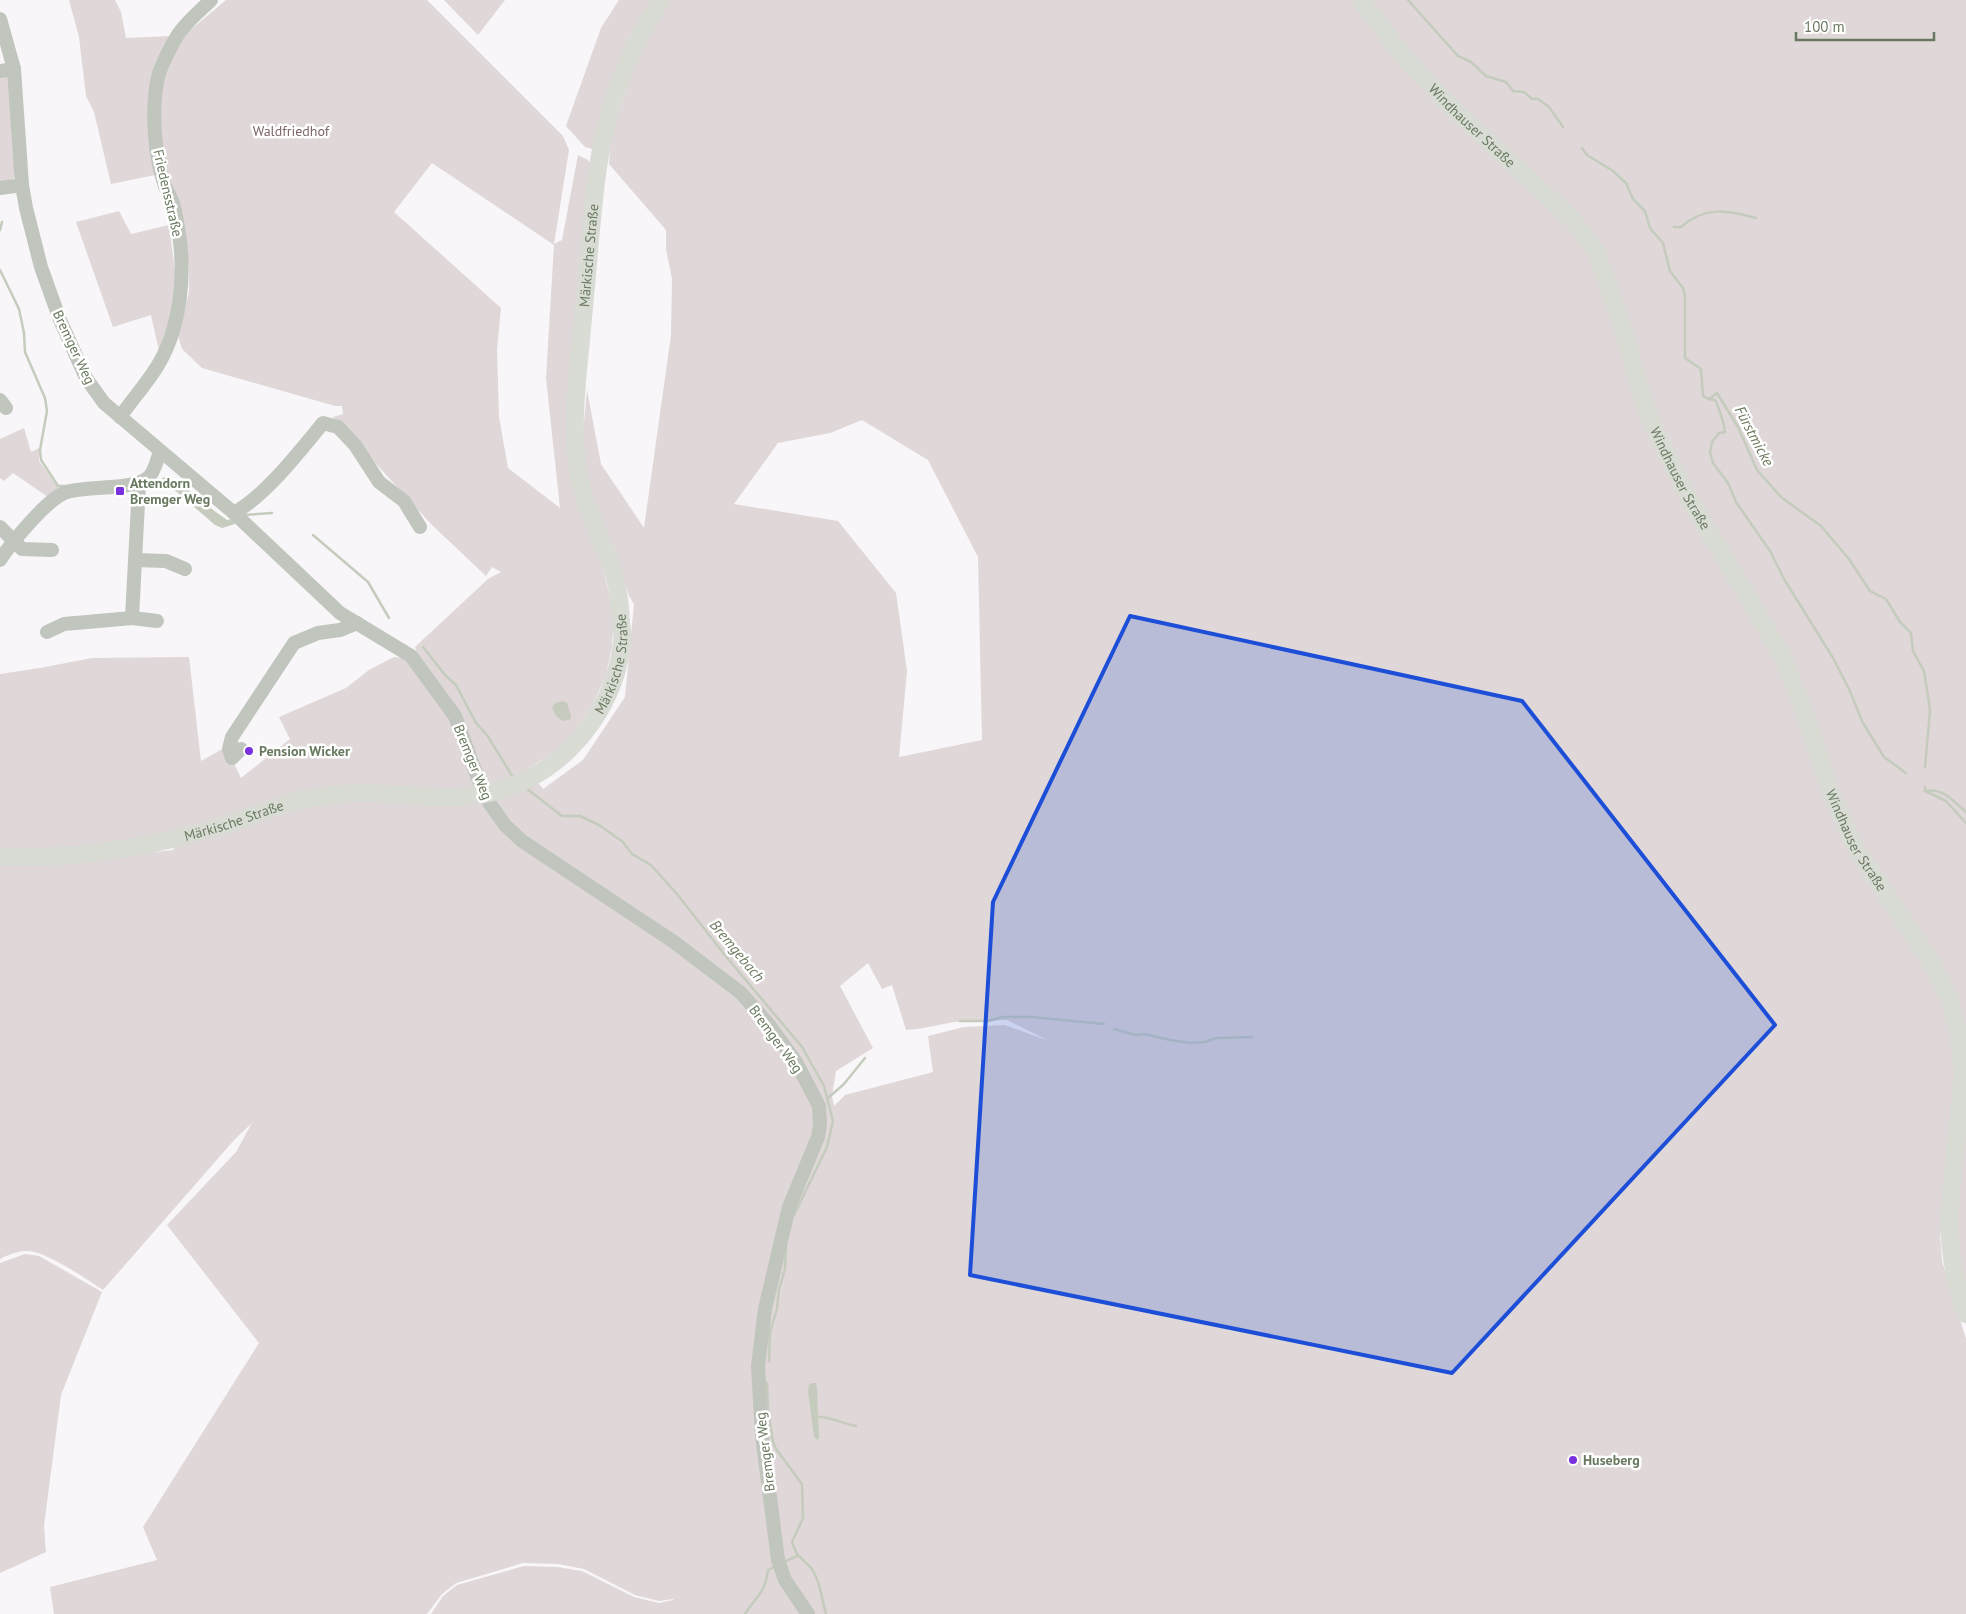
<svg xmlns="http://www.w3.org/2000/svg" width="1966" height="1614" font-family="'PT Sans',sans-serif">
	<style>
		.green { fill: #dfd7d8; fill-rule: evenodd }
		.water { fill: #c5ccbe }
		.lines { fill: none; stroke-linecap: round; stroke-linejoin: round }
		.stream { stroke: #c5ccbe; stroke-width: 2.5 }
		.minor { stroke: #c0c5bd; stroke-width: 14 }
		.major { stroke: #d8dcd5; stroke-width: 18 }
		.marked { fill: #1d4ed8; fill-opacity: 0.2; stroke: #1d4ed8; stroke-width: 4; stroke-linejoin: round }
		.poi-dot { fill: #7930dd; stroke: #fff; stroke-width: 2 }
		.labels { text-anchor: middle; stroke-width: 5; stroke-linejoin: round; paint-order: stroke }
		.street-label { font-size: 14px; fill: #69795f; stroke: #fff }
		.park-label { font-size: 14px; fill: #7d6767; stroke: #fff }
		.poi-label { font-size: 14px; font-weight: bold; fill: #69795f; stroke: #fff; text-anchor: start }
		.water-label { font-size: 15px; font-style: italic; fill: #6d7a5f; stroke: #fff }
	</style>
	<rect width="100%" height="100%" fill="#f8f6f8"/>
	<g class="green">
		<path d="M 69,0 L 115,0 L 121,12 L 126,38 L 170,36 L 151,87 L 155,175 L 111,184 L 94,112 L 86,96 L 79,37 Z"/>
		<path d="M 226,0 L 427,0 L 563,136 L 569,150 L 554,244 L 562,240 L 578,155 L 588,160 L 593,169 L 569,428 L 614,614 L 612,647 L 606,675 L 593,704 L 574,733 L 557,750 L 528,769 L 543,789 L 583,760 L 625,697 L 634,604 L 629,596 L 615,551 L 596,510 L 581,454 L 587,390 L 601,464 L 644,528 L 671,335 L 672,279 L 666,249 L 666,230 L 609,164 L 611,135 L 639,51 L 668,0 L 1966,0 L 1966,1296 L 1948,1229 L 1940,1234 L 1942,1261 L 1966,1339 L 1966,1614 L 431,1614 L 443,1596 L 457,1585 L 524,1566 L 557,1567 L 582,1571 L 634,1597 L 659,1603 L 673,1600 L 673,1599 L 659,1601 L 635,1595 L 584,1569 L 558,1564 L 523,1563 L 456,1583 L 442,1594 L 427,1614 L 54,1614 L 50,1587 L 157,1560 L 143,1527 L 259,1343 L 167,1225 L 236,1152 L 252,1123 L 235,1139 L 103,1290 C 86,1279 45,1250 26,1251 C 17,1251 8,1255 0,1259 L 0,863 L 120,856 L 173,850 L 185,830 L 118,845 L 54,852 L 0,850 L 0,674 L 40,668 L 92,658 L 189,657 L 201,761 L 226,747 L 241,778 L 290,739 L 279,717 L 346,688 L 369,670 L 394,657 L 419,660 L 415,647 L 488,579 L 501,572 L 492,567 L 486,576 L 432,525 L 333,417 L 343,414 L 342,406 L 335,406 L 202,368 L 182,349 L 178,336 L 189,292 L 189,267 L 184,240 L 159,152 L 161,86 L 182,37 ZM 432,163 L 554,245 L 546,378 L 560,508 L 508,468 L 499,417 L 497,349 L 501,308 L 394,212 ZM 862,420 L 928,460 L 978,557 L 982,740 L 899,757 L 907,671 L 896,593 L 838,521 L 734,504 L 778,443 L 830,433 ZM 868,963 L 882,989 L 892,985 L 906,1030 L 918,1029 L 954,1022 L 1007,1020 L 1049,1041 L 1005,1025 L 964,1027 L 928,1036 L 933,1072 L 845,1095 L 834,1106 L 832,1096 L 836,1071 L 873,1048 L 840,986 Z"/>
		<path d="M 444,0 L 505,0 L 478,35 Z"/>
		<path d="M 619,0 L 652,0 L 630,36 L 609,87 L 593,149 L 585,147 L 566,126 L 601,28 Z"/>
		<path d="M 9,74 L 15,174 L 14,178 L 0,184 L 0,76 Z"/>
		<path d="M 119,211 L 131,234 L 169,225 L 176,279 L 171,315 L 159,351 L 151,315 L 113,327 L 76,222 Z"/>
		<path d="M 24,428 L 31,452 L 39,448 L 39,461 L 59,489 L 48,497 L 13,473 L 4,481 L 0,478 L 0,439 Z"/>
		<path d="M 25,1254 L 39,1256 L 102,1292 L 61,1395 L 44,1526 L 46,1552 L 0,1573 L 0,1263 Z"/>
	</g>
	<g class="water">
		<path d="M 166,477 C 182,481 194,498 208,499 L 209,507 L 227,520 L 232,519 L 235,524 L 222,528 L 215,525 L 177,492 L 164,484 L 162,478 Z"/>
		<path d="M 564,701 L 567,703 L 571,716 L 571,719 L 563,721 L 556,716 L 552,707 L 555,703 Z"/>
		<path d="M 812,1383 L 816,1383 L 817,1389 L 819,1438 L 817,1440 L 814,1437 L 808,1391 L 809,1385 Z"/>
	</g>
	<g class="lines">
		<g class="stream">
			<path d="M 1408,0 L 1458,56 L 1471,62 L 1486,76 L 1506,82 L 1513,91 L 1524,92 L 1532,99 L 1538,99 L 1549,107 L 1563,127"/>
			<path d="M 1582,148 L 1587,155 L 1613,171 L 1626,183 L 1633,199 L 1645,211 L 1650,228 L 1663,243 L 1670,271 L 1683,288 L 1685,295 L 1685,358 L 1701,369 L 1703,396 L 1709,399 L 1717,393 L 1738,427 L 1757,470 L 1781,497 L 1821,526 L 1849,559 L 1870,591 L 1886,599 L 1900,622 L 1911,633 L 1913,651 L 1924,671 L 1928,696 L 1930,711 L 1925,767"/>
			<path d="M 1674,227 L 1681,227 C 1705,206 1726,210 1756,218"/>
			<path d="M 0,230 L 2,222"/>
			<path d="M 0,270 L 19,309 L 24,333 L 25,352 L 45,398 L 47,411 L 40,450 L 41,460 L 58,486 L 67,486"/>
			<path d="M 1709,399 L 1715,400 C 1718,404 1725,427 1725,432 L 1719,433 L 1712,442 L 1710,452 L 1713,463 L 1728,483 L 1736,502 L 1770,551 L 1784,579 L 1833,658 L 1849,689 L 1863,723 L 1884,757 L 1906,773"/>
			<path d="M 244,515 L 272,513"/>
			<path d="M 313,535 L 368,582 L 389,618"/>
			<path d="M 423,647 L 445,675 L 456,685 L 476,723 L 487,735 L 514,779"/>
			<path d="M 1925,787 L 1925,791 L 1946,801 L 1966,823"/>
			<path d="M 526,788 L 562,816 L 580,816 L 599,825 L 623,842 L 632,854 L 651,865 L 677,894 L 724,954 L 802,1047 L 824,1086 L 833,1121 L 827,1147 L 794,1215"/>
			<path d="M 1925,791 C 1944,788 1953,801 1966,812"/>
			<path d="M 960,1021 L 988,1021 L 1003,1017 L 1032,1017 L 1104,1024"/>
			<path d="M 1114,1029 L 1135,1035 L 1144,1034 L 1170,1040 L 1191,1043 L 1205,1042 L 1217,1038 L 1252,1037"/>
			<path d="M 828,1098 L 844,1084 L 865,1058"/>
			<path d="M 769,1361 L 770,1332 L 777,1309 L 779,1289 L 785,1269 L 786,1247"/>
			<path d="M 767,1383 L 768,1410 L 773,1442 L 776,1449 L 802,1484 L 803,1518 L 792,1542 C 798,1560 801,1556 811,1568 C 820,1580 822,1600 826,1614"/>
			<path d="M 819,1417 C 832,1417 843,1424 856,1426"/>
			<path d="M 784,1562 L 797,1556"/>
			<path d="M 745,1614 C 756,1596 765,1594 768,1570 L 774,1567"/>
		</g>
		<g class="minor">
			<path d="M 0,19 L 14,69 L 22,185 L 26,208 L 41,267 L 60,320 L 86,378 L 104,403 L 234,513 L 340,613 L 411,656 L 455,716 L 477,776 L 490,804 L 505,825 L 522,841 L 674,942 L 741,993 L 770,1026 L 796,1062 L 819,1106 L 820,1124 L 818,1137 L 789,1207 L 765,1309 L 758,1366 L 762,1435 L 778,1560 L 785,1580 L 808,1614"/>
			<path d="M 0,71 L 14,69"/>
			<path d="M 0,188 L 22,185"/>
			<path d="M 0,400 L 6,408"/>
			<path d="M 120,417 C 142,386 164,366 174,327 C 185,287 183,243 173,203 C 171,197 167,192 165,186 C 154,156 151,108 158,77 C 161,66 171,46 177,36 C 185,23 200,11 211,0"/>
			<path d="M 234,513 C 266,495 299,452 323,423 L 338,427 L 355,445 L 379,482 L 404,501 L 420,527"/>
			<path d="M 0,527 L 22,549 L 52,550"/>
			<path d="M 0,560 C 11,543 46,501 64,493 C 85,485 135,491 149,477 C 155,471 157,459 160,452"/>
			<path d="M 135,560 L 166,561 L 185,569"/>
			<path d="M 132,618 L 157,621"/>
			<path d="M 47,632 L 64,624 L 132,618 L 139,484"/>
			<path d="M 241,749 L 232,758 L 229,749 L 232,737 L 294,643 L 318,633 L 340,630 L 357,623"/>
		</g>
		<g class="major">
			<path id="s1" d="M 1361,0 L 1404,57 L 1452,108 L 1573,220 L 1596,252 L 1621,323 L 1646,410 L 1666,453 L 1687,495 L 1748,597 L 1783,658 L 1807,719 L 1830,790 L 1855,847 L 1927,955 L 1949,997 L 1959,1036 L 1963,1073 L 1949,1215 C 1949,1250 1954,1281 1966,1314"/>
			<path id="s2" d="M 0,857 C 74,859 140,849 211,829 C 247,819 281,802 317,797 C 331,796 345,793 359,793 C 417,793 465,808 522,782 C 576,757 616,702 622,642 C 623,636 622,628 621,622 C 620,603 618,585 612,568 C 600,534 583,505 578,470 C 570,422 579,367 583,318 C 588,268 591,217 598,167 C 606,108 629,50 661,0"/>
		</g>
	</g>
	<path class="marked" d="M 1130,616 L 1522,701 L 1775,1025 L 1452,1373 L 970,1275 L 993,902 Z"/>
	<g class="poi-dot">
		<rect x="115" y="486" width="10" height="10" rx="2.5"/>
		<circle cx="249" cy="751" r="5"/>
		<circle cx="1573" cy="1460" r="5"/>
	</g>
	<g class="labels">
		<g class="street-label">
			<text dy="5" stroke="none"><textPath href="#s1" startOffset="168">Windhauser Straße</textPath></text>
			<text transform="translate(168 193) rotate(77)" y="5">Friedensstraße</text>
			<text dy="5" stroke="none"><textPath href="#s2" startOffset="1106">Märkische Straße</textPath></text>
			<text transform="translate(74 347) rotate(65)" y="5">Bremger Weg</text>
			<text dy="5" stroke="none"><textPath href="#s1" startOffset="588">Windhauser Straße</textPath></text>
			<text dy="5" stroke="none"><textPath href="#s2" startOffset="688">Märkische Straße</textPath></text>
			<text transform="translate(473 762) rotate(68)" y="5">Bremger Weg</text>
			<text dy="5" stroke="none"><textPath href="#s2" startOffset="238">Märkische Straße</textPath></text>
			<text dy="5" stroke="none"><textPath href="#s1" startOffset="992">Windhauser Straße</textPath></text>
			<text transform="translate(776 1039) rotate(54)" y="5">Bremger Weg</text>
			<text transform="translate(765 1452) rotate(-97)" y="5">Bremger Weg</text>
		</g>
		<g class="park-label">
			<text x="291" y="136">Waldfriedhof</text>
		</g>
		<g class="poi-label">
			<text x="130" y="488">Attendorn<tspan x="130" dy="16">Bremger Weg</tspan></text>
			<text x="259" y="756">Pension Wicker</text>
			<text x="1583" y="1465">Huseberg</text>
		</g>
		<g class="water-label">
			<text transform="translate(1754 436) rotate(62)" y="5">Fürstmicke</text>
			<text transform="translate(737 951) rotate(50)" y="5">Bremgebach</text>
		</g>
	</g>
	<path d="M1796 32v8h138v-8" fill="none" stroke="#69795f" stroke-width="2.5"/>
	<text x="1804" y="32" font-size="15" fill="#69795f" stroke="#ffffff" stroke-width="4" paint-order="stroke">100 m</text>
</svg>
